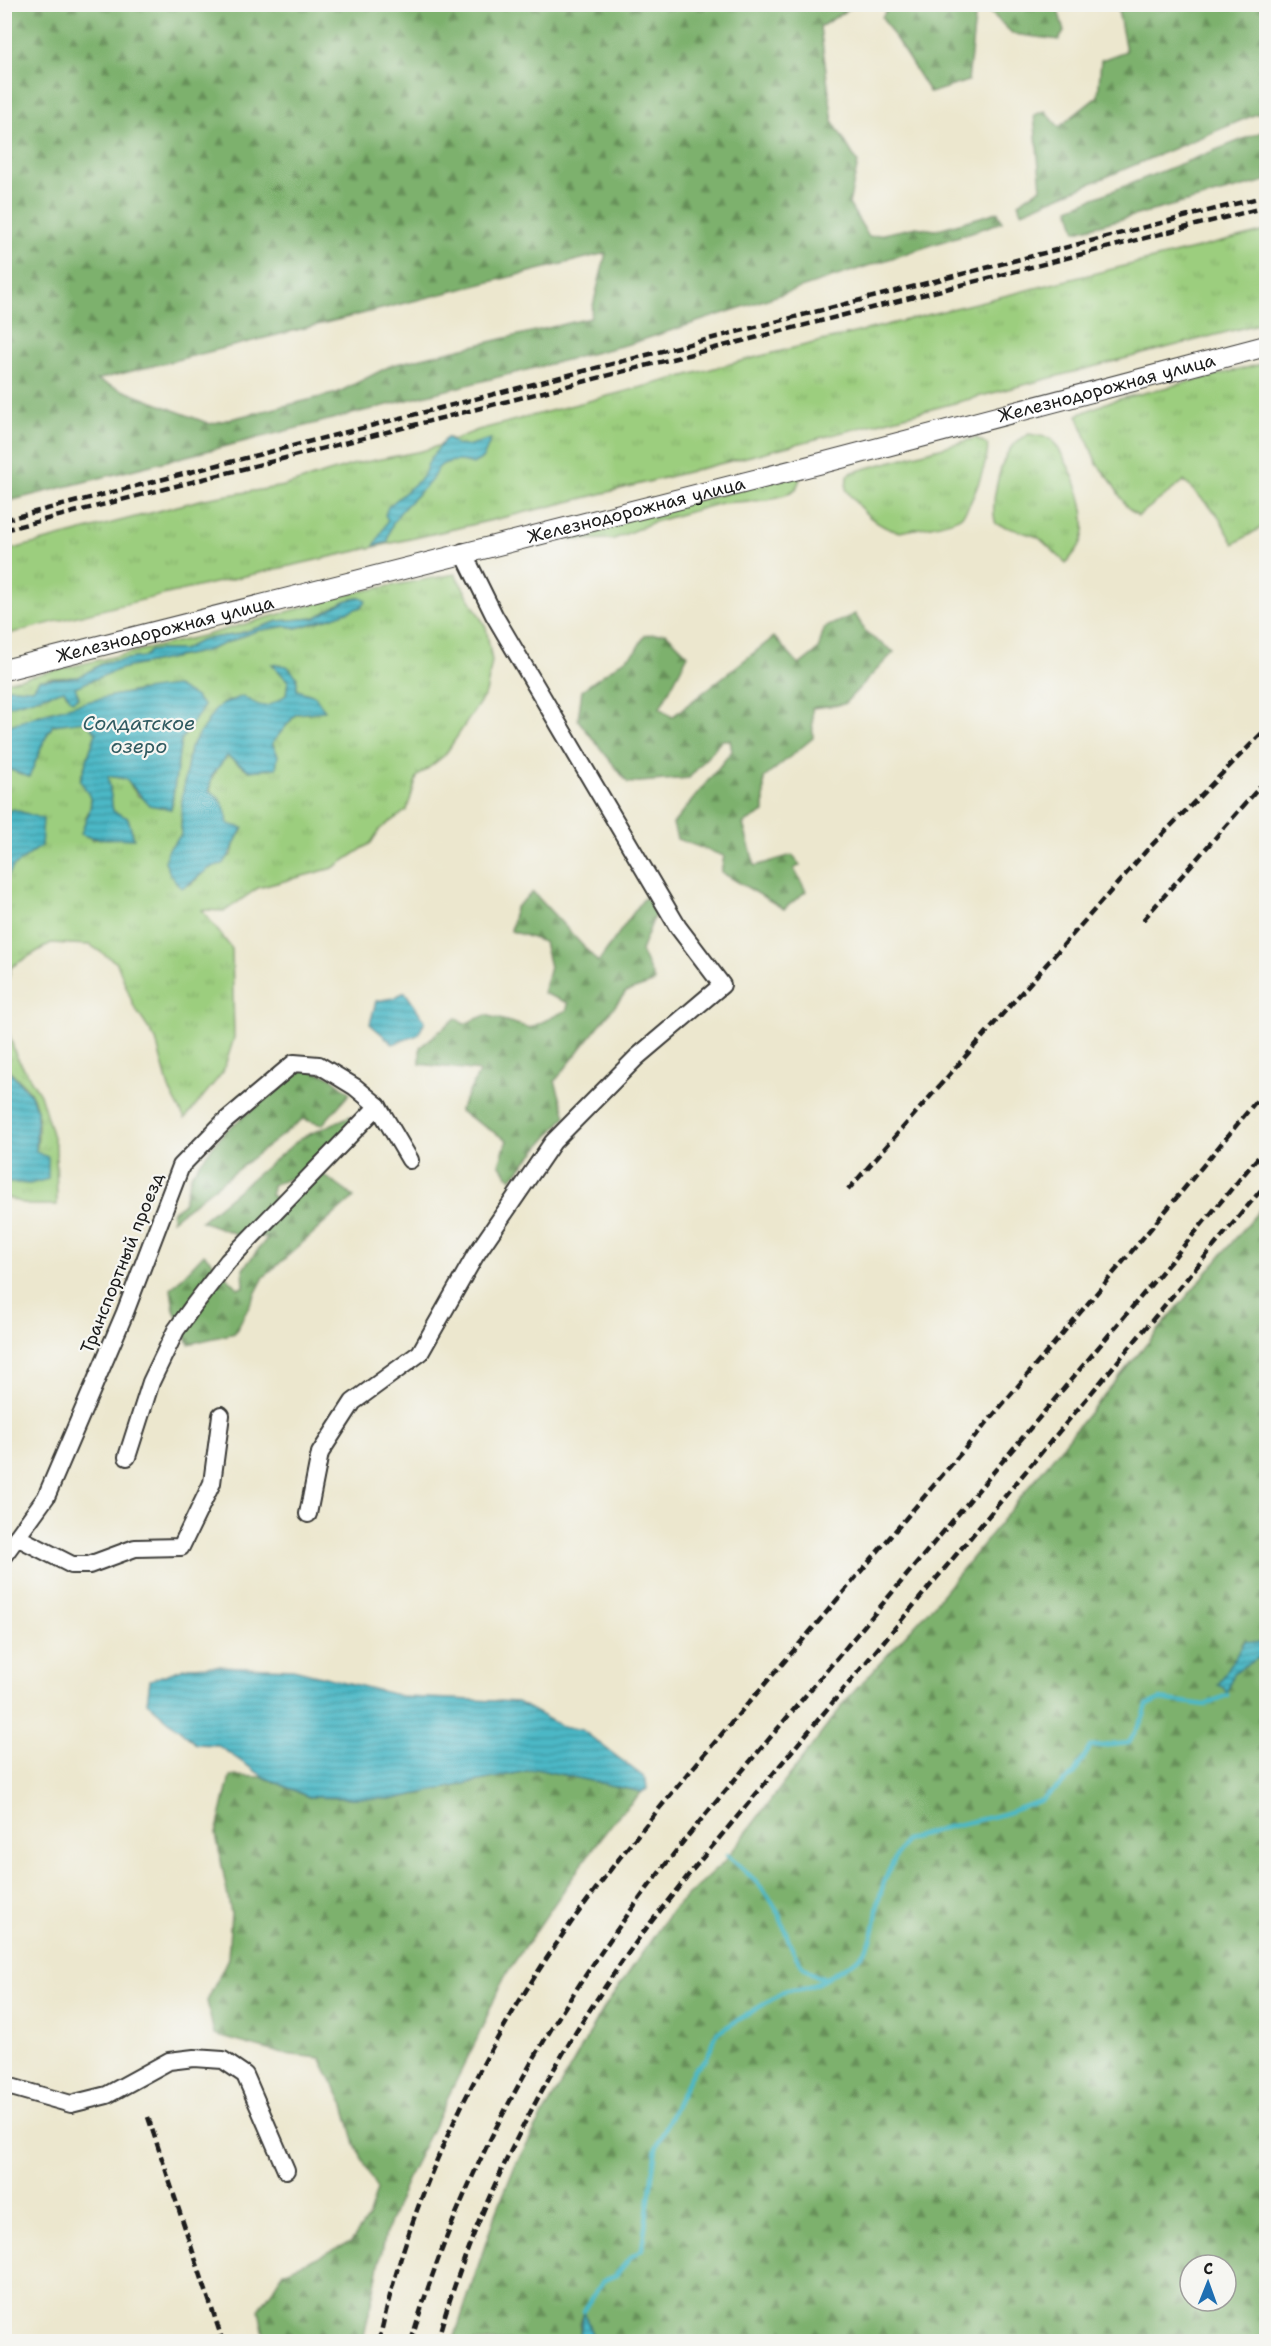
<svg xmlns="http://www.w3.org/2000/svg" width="1271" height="2346" font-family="'Shantell Sans',sans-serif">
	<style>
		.grass { fill: url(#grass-tufts); stroke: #5c754d; stroke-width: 1.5; fill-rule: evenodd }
		.forest { fill: url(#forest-firs); stroke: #4c6644; stroke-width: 1.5; fill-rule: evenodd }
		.water { fill: url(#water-rules); stroke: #346a71; stroke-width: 1.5 }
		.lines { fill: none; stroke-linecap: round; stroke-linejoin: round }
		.stream { stroke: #4bb8c6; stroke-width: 4.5 }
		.minor-casing { stroke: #3b3a37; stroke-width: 20 }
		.major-casing { stroke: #3b3a37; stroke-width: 22 }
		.minor { stroke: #fff; stroke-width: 16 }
		.major { stroke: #fff; stroke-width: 20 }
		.rail { stroke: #1c1c1c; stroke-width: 4.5; stroke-dasharray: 9 4.5; stroke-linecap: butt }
		.labels { text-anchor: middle; stroke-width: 4.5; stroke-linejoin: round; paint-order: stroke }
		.street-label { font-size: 18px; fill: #1c1c1c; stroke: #f6f6f2 }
		.water-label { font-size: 20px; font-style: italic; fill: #2f5a60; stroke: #f6f6f2 }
	</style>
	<defs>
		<pattern id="grass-tufts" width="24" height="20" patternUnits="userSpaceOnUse" patternTransform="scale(1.5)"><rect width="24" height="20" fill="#9cce7e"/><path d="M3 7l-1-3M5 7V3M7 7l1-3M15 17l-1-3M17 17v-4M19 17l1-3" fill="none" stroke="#86b06c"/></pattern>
		<pattern id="forest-firs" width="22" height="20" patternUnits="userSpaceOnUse" patternTransform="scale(1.5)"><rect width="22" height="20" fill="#7db16d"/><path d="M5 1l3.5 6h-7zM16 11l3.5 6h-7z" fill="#668f59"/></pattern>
		<pattern id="water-rules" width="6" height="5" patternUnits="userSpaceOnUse" patternTransform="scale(1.5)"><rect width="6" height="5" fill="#4bb8c6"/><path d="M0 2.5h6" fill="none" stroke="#3e95a0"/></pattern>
	</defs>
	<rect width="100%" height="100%" fill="#f6f6f2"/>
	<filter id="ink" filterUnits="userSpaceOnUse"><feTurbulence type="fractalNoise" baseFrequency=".0167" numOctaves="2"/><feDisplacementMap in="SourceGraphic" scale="12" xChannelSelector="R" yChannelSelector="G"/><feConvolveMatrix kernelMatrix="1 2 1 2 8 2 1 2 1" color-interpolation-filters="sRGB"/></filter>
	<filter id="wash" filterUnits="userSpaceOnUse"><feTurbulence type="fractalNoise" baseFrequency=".008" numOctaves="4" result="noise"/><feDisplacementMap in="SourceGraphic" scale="24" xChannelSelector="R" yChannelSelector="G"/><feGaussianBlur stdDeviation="1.35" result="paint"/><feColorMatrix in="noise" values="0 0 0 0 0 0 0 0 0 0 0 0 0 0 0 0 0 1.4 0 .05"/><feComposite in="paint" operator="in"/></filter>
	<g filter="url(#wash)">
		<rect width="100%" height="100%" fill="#ece7ce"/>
		<g class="grass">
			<path d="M 1266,231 L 1266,322 C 1024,384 782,450 539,509 C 361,552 181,587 5,635 L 5,551 L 204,499 L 284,486 L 355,464 L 422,451 L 444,444 L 447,437 L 453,440 L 478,430 L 753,358 Z"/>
			<path d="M 1266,363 L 1266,527 L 1262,527 L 1234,544 L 1217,514 L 1184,481 L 1138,516 L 1126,506 L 1111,481 L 1097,464 L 1077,415 L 1111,401 Z"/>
			<path d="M 1029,434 L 1051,438 C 1068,461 1087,500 1084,531 C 1083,544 1074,554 1066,563 L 1038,537 L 996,524 C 989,505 1000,460 1013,445 C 1017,441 1024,437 1029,434 Z"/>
			<path d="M 976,438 L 987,444 C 991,455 970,511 960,517 C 948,525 915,528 900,532 C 876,528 860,509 846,490 L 847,476 L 853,472 Z"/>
			<path d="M 795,476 L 800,479 L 796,489 L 785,495 L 767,500 L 721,503 L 654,522 L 614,539 L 571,540 L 569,532 Z"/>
			<path d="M 455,574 L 486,627 L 492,661 L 486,693 L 445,755 L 417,777 L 407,810 L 380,829 L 371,843 L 333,868 L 258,888 L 225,911 L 202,910 L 232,949 L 234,1038 L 223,1072 L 185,1119 L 169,1089 L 156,1040 L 134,1007 L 117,963 L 90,945 L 51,943 L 11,967 L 5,991 L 5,881 L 13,867 L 41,846 L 13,809 L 5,813 L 5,768 L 29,776 C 39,757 40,744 53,725 L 85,720 L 96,733 L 80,780 C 90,794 95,801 86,817 L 91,840 L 113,837 L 133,839 L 128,818 L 113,812 L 108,776 L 126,779 L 138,796 L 171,809 L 181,740 L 204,706 L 140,690 L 45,713 L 5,727 L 5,707 L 64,690 L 67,695 L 74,687 L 120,669 L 206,651 L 256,631 L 287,626 L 297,628 L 330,618 L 342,613 L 361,597 L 345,601 L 315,618 L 279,621 L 234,635 L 204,639 L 183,650 L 150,651 L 144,657 L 105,662 L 79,677 L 48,678 L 33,689 L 9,688 L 5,690 L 5,682 L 206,635 L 357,592 ZM 273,665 L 297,677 L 297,690 L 315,696 L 324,711 L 296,714 L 272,743 L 278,755 L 275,768 L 249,771 L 227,756 C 200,788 209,791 228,825 L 243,829 L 235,840 L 232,855 L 210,866 L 191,884 L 182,887 L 168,850 L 181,835 L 182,799 L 190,748 L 215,710 L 222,704 L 243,696 C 263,710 267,709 286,695 L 288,681 Z"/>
			<path d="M 4,1017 L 16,1056 L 40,1094 L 56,1147 L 57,1205 L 28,1205 L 5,1197 L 5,1182 L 30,1184 C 35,1156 46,1118 30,1092 C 23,1082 12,1075 5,1065 Z"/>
		</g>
		<g class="forest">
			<path d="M 5,4 L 855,5 L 820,27 L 833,122 L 858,163 L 849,204 L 869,237 L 916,227 L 935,230 L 998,212 L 1002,222 L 633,343 L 5,502 ZM 606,253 L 590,318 L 392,365 L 337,393 L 210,424 L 96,380 Z"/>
			<path d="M 891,4 L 969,5 L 975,18 L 968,81 L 930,93 L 882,17 Z"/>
			<path d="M 990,5 L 1057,5 L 1064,32 L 1059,40 L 1013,34 L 990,12 Z"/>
			<path d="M 1117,5 L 1266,5 L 1266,110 L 1022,212 L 1018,203 L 1041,188 L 1034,115 L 1045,111 L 1059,127 L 1098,96 L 1101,60 L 1126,51 Z"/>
			<path d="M 1266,130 L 1266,181 L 1076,231 L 1069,208 Z"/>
			<path d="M 855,614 L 867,634 L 894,652 L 844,704 L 812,708 L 813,738 L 764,778 L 764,812 L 743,824 L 755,866 L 792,855 L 800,865 L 794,869 L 806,891 L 784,909 L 721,872 L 724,856 L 677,839 L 673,824 L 732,751 L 730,740 L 722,740 L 689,778 L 628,783 L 578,720 L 582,690 L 635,652 L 645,635 L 666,633 L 688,655 L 660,708 L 672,717 L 774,637 L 799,665 L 818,650 L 824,628 Z"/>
			<path d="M 533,892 L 598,962 L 644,898 L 654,901 L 656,912 L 641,951 L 655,982 L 626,992 L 555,1081 L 566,1116 L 511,1179 L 499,1164 L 507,1140 L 459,1111 L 480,1071 L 420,1064 L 420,1047 L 456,1018 L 464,1024 L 486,1015 L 530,1028 L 567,1010 L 568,1003 L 543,993 L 550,967 L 544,942 L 511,931 L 515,908 Z"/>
			<path d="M 304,1069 L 329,1076 L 350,1093 L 322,1125 L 303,1119 L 172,1220 L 172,1212 L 183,1204 L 192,1173 L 224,1132 Z"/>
			<path d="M 350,1116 L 352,1126 L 311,1171 L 272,1185 L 271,1195 L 278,1199 L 322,1174 L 354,1197 L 264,1277 L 235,1333 L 189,1344 L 174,1310 L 171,1289 L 204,1254 L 238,1288 L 244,1287 L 243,1269 L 268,1237 L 241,1236 L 201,1221 L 301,1138 Z"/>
			<path d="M 1266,1202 L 1266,2341 L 594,2342 L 584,2312 L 580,2324 L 580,2341 L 453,2342 L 494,2218 L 516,2163 L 604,2008 L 672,1910 L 724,1862 L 849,1697 L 935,1603 L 1093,1408 ZM 1190,2265 L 1226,2265 L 1226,2301 L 1190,2301 Z"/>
			<path d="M 536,1769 L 642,1792 L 617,1817 L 586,1858 L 504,1977 L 477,2039 L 408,2177 L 386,2232 L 363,2341 L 265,2341 L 259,2310 L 284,2272 L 351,2242 L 368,2218 L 377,2190 L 355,2144 L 344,2105 L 320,2058 L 283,2054 L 214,2035 L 207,2001 L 228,1958 L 231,1913 L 216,1834 L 230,1776 L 264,1777 L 309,1797 L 394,1799 Z"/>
		</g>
		<g class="water">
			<path d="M 447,437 L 457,445 L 466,446 L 491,439 L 483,458 L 473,464 C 465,461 455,460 446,463 C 435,466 436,476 429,483 C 414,499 388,517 388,542 L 374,546 L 388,520 L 385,515 L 388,507 L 423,477 L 430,459 Z"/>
			<path d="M 361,597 L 366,601 L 361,607 L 330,618 L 297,628 L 287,626 L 256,631 L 206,651 L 120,669 L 75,687 L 79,697 L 72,701 L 64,690 L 5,707 L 5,690 L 8,688 L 33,689 L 39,680 L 79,677 L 105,662 L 144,657 L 150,651 L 158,650 L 183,650 L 204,639 L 234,635 L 279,621 L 315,618 L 345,601 Z"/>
			<path d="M 272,664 L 287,666 L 297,677 L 297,690 L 315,696 L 325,711 L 296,714 L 272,743 L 278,755 L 276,768 L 250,771 L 227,756 L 212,775 L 209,791 C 223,799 226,808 228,824 L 243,828 C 234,840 233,853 223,864 C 205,866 198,881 181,888 L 170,874 L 165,861 L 168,850 L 181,835 L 182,799 L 190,748 L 215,710 L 222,704 L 243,696 C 263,710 267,709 286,695 L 288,681 Z"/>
			<path d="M 176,686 L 194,696 L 204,706 L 181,740 L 171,809 L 149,805 L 126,779 L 108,776 L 113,811 L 128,818 L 134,839 C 116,837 96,842 81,834 C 89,807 99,806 80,781 L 96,733 L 85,721 L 53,725 C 40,744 39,757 29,777 L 5,768 L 5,727 C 60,707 117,692 176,686 Z"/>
			<path d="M 13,809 L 43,819 L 41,846 L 13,867 L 5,881 L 5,813 Z"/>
			<path d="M 405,992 L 425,1021 L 418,1035 L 393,1044 L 370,1024 L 376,1001 L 393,998 Z"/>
			<path d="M 4,1065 L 31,1095 L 37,1111 L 36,1152 L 48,1157 L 48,1179 L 30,1184 L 5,1182 Z"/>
			<path d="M 1266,1638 L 1266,1653 L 1233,1673 L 1227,1695 L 1224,1688 L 1218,1685 L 1245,1641 L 1257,1643 Z"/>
			<path d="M 217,1666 L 293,1669 L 405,1697 L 517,1702 L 561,1726 L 582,1730 L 646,1779 L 647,1789 L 642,1792 L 536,1769 L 394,1799 L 309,1797 L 264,1777 L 217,1745 L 196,1744 L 147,1702 L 150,1680 L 188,1667 Z"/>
			<path d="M 584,2311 L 594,2341 L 579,2340 Z"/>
		</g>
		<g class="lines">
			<g class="stream">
				<path d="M 727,1855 C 743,1869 760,1883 772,1902 C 791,1929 787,1969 825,1979"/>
				<path d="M 584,2311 L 603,2281 L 615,2276 L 631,2257 L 642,2249 L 656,2148 L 688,2080 L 695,2068 L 706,2060 L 717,2033 L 787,1990 C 804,1991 815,1985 830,1976 C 838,1970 850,1966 857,1959 C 877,1942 874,1921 879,1899 C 884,1878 894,1858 906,1840 L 943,1828 L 1004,1814 L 1042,1800 L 1074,1774 L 1090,1747 L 1129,1743 L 1143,1718 L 1147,1705 L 1160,1699 L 1205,1705 L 1227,1695"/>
			</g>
		</g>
	</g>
	<g filter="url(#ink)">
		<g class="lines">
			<g class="minor-casing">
				<g id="minor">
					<path d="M 127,1457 L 151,1382 L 176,1330 L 194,1305 L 228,1261 L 378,1106"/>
					<path d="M 308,1514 L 320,1453 L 353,1402 L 420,1353 L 475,1256 L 553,1142 L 637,1057 L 722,985 L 678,927 L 494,615 L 463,552"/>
					<path d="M 17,1537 L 72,1565 L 89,1565 L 135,1548 L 181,1547 L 212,1483 L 221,1415"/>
					<path d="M 4,1555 L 46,1497 L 124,1315 L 181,1166 L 224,1122 L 294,1063 L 319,1065 L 355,1087 L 378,1106 L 410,1160"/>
					<path d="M 4,2085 L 71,2104 L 107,2095 L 169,2061 L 194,2058 L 223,2060 L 245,2075 L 286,2170"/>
				</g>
			</g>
			<g class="major-casing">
				<g id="major">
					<path id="s1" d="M 4,670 L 822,463 L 1266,346"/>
				</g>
			</g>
			<use href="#minor" class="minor"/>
			<use href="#major" class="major"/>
			<g class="rail">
				<path d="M 4,520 L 1266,196"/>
				<path d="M 4,530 L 1266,207"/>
				<path d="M 1143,920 L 1266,780"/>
				<path d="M 848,1190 L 1146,851 L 1266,729"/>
				<path d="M 148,2117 L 223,2342"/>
				<path d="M 379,2342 C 411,2189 483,2047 573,1920 C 650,1813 740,1714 825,1614 C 972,1439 1122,1266 1266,1089"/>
				<path d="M 411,2342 C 467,2147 573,1977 700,1821 L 1266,1148"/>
				<path d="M 437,2342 C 476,2203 550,2061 634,1945 C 652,1920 671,1897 690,1873 L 1266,1184"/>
			</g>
		</g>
	</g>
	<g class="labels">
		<g class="street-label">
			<text dy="6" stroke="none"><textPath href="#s1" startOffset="1138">Железнодорожная улица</textPath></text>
			<text dy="6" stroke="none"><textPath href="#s1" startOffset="652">Железнодорожная улица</textPath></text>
			<text dy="6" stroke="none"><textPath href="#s1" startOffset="166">Железнодорожная улица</textPath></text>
			<text transform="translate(122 1263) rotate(-68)" y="6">Транспортный проезд</text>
		</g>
		<g class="water-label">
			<text x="139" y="730">Солдатское<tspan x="139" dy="23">озеро</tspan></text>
		</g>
	</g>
	<rect width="1271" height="2346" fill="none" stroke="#f6f6f2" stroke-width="24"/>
	<g transform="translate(1208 2283) rotate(1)"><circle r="28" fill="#f6f6f2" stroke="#9f9f9c" stroke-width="1.5"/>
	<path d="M0-4.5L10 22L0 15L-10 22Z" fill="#1f6fb2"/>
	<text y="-9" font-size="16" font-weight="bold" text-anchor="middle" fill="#1c1c1c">С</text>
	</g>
</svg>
